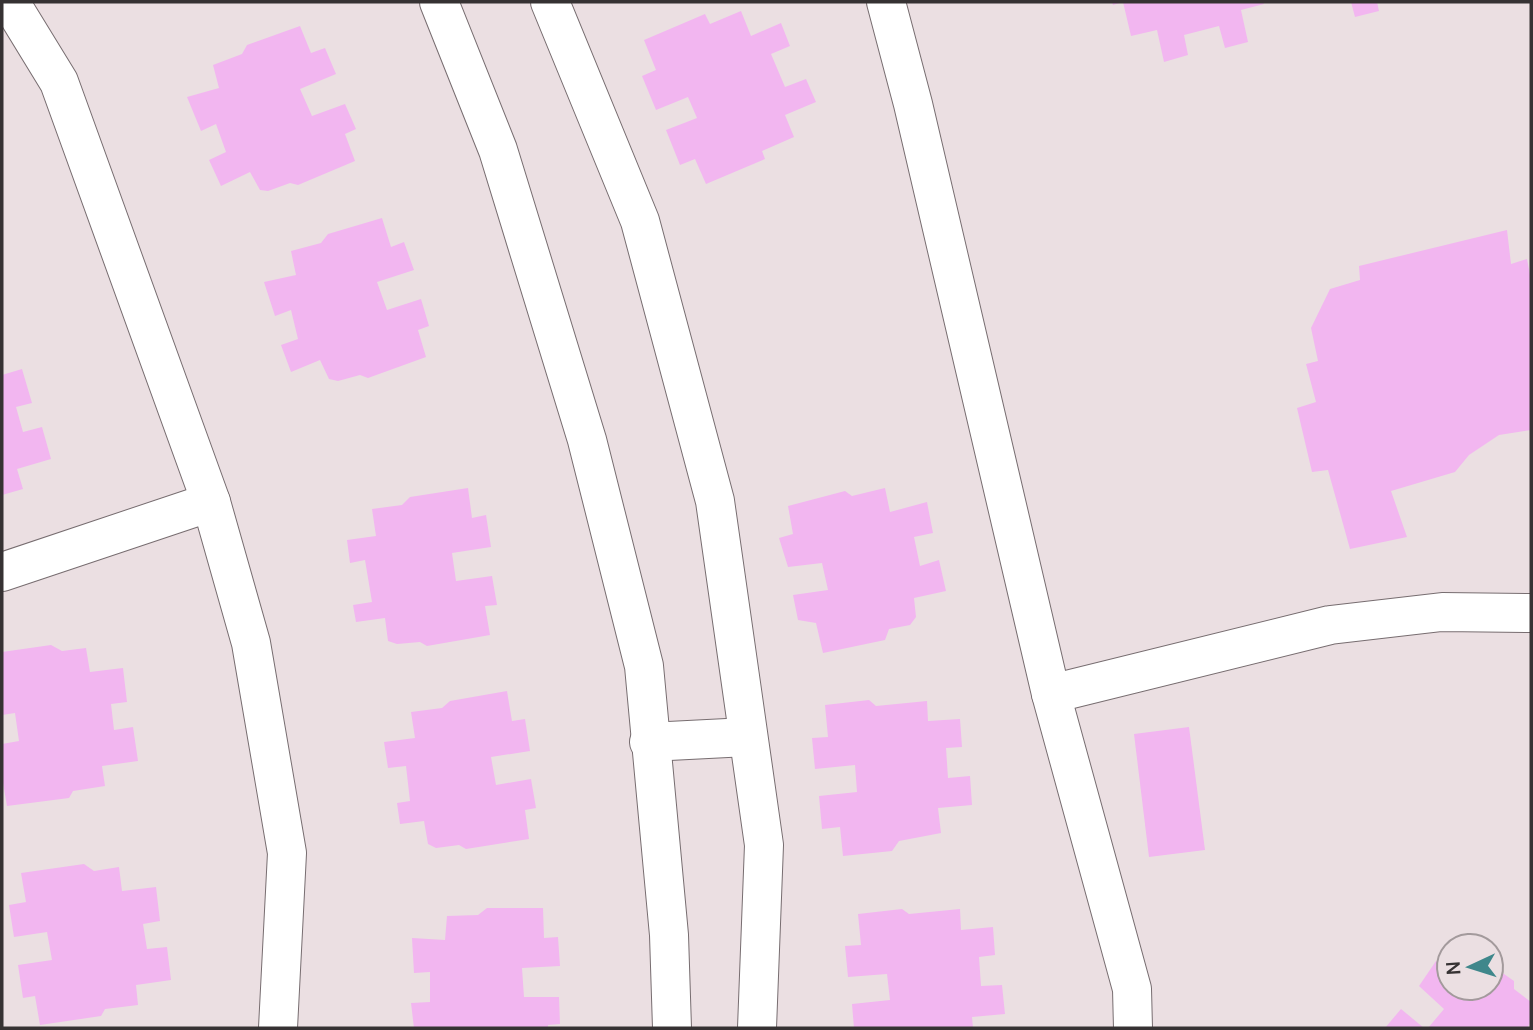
<svg xmlns="http://www.w3.org/2000/svg" width="1533" height="1030" font-family="Manrope,sans-serif">
	<style>
		.building { fill: #f2b6f0 }
		.lines { fill: none; stroke-linecap: round; stroke-linejoin: round }
		.street-casing { stroke: #776d70; stroke-width: 40 }
		.street { stroke: #fff; stroke-width: 38 }
	</style>
	<rect width="100%" height="100%" fill="#ebdfe2"/>
	<g class="building">
		<path d="M 1112,2 L 1263,2 L 1264,4 L 1241,10 L 1248,42 L 1225,48 L 1219,26 L 1184,35 L 1188,55 L 1164,62 L 1157,30 L 1131,36 L 1123,2 L 1113,5 Z"/>
		<path d="M 1351,2 L 1377,2 L 1379,11 L 1355,17 Z"/>
		<path d="M 741,11 L 751,36 L 781,23 L 790,46 L 771,54 L 785,87 L 806,79 L 816,102 L 785,115 L 794,137 L 762,151 L 765,159 L 706,184 L 695,159 L 680,165 L 666,130 L 697,118 L 688,97 L 656,110 L 642,76 L 656,70 L 644,40 L 705,14 L 710,24 Z"/>
		<path d="M 300,26 L 311,53 L 325,48 L 336,74 L 300,89 L 312,116 L 345,104 L 356,129 L 345,134 L 355,161 L 298,185 L 290,183 L 268,191 L 260,190 L 250,172 L 221,186 L 209,160 L 226,152 L 216,124 L 201,131 L 187,97 L 219,88 L 213,65 L 242,54 L 247,45 Z"/>
		<path d="M 382,218 L 391,247 L 404,242 L 414,270 L 377,282 L 387,310 L 421,299 L 429,326 L 418,330 L 426,357 L 368,378 L 360,375 L 338,381 L 329,379 L 320,360 L 291,372 L 281,345 L 298,339 L 291,310 L 275,316 L 264,282 L 296,275 L 291,251 L 321,243 L 328,234 Z"/>
		<path d="M 1507,230 L 1511,264 L 1527,259 L 1531,280 L 1531,430 L 1499,435 L 1469,455 L 1455,472 L 1391,491 L 1407,537 L 1350,549 L 1328,470 L 1312,472 L 1297,408 L 1316,402 L 1306,364 L 1318,361 L 1311,328 L 1330,289 L 1360,280 L 1359,266 Z"/>
		<path d="M 22,369 L 32,403 L 16,407 L 23,432 L 42,427 L 51,459 L 17,469 L 23,489 L 2,495 L 2,375 Z"/>
		<path d="M 468,488 L 472,518 L 486,515 L 491,547 L 452,553 L 456,581 L 492,576 L 497,605 L 485,606 L 490,635 L 427,646 L 420,642 L 397,644 L 388,641 L 385,618 L 356,622 L 353,605 L 372,602 L 365,560 L 350,563 L 347,540 L 376,536 L 372,509 L 402,505 L 410,497 Z"/>
		<path d="M 885,488 L 890,512 L 927,502 L 933,533 L 914,537 L 920,566 L 939,560 L 946,591 L 914,598 L 916,617 L 910,625 L 889,629 L 885,640 L 823,653 L 816,623 L 798,620 L 793,595 L 828,590 L 822,563 L 788,567 L 779,538 L 793,534 L 788,506 L 845,491 L 852,496 Z"/>
		<path d="M 51,645 L 62,651 L 86,648 L 90,672 L 123,668 L 127,702 L 111,704 L 114,730 L 133,727 L 138,761 L 102,766 L 105,786 L 73,791 L 69,798 L 7,806 L 2,777 L 2,744 L 19,741 L 15,713 L 2,715 L 2,652 Z"/>
		<path d="M 507,691 L 512,721 L 525,719 L 530,751 L 491,757 L 496,785 L 531,779 L 536,808 L 525,810 L 529,839 L 466,849 L 459,845 L 436,848 L 428,844 L 424,821 L 400,824 L 397,803 L 410,801 L 406,766 L 388,768 L 384,742 L 415,738 L 411,712 L 442,708 L 450,701 Z"/>
		<path d="M 869,700 L 876,706 L 927,701 L 928,721 L 960,719 L 962,747 L 946,748 L 948,778 L 970,776 L 972,805 L 938,808 L 941,833 L 899,841 L 892,851 L 843,856 L 840,827 L 822,829 L 819,796 L 857,792 L 855,765 L 815,769 L 812,738 L 828,737 L 825,705 Z"/>
		<path d="M 1189,727 L 1205,850 L 1149,857 L 1134,734 Z"/>
		<path d="M 84,864 L 94,871 L 119,867 L 122,891 L 156,887 L 160,921 L 143,924 L 147,949 L 167,947 L 171,980 L 136,985 L 138,1005 L 105,1009 L 101,1016 L 40,1025 L 35,996 L 23,998 L 18,965 L 52,960 L 47,932 L 14,937 L 9,905 L 26,902 L 21,873 Z"/>
		<path d="M 487,908 L 543,908 L 544,938 L 558,937 L 560,966 L 522,968 L 524,997 L 559,997 L 560,1024 L 548,1025 L 548,1028 L 414,1028 L 411,1003 L 430,1002 L 430,972 L 414,973 L 412,938 L 445,940 L 447,916 L 478,915 Z"/>
		<path d="M 902,909 L 909,914 L 960,909 L 961,930 L 993,927 L 995,955 L 979,957 L 981,986 L 1002,985 L 1005,1014 L 972,1017 L 973,1028 L 854,1028 L 852,1004 L 890,1000 L 887,974 L 848,977 L 845,946 L 861,945 L 858,914 Z"/>
		<path d="M 1436,961 L 1447,969 L 1449,967 L 1449,988 L 1491,988 L 1491,965 L 1514,981 L 1514,989 L 1531,1002 L 1531,1022 L 1527,1028 L 1428,1028 L 1444,1009 L 1419,986 Z"/>
		<path d="M 1401,1009 L 1424,1028 L 1385,1028 Z"/>
	</g>
	<g class="lines">
		<g class="street-casing">
			<g id="street">
				<path d="M 10,2 L 59,82 L 211,502 L 251,643 L 287,853 L 278,1028"/>
				<path d="M 439,2 L 498,150 L 587,440 L 644,666 L 669,935 L 672,1028"/>
				<path d="M 550,2 L 640,221 L 715,501 L 764,845 L 757,1028"/>
				<path d="M 886,2 L 913,104 L 1051,694 L 1132,989 L 1133,1028"/>
				<path d="M 2,572 L 211,502"/>
				<path d="M 1051,694 L 1330,625 L 1442,612 L 1531,613"/>
				<path d="M 649,742 L 747,737"/>
			</g>
		</g>
		<use href="#street" class="street"/>
	</g>
	<rect width="1533" height="1030" fill="none" stroke="#363233" stroke-width="7"/>
	<g transform="translate(1470 967) rotate(266)"><circle r="33" fill="#ebdfe2" stroke="#a39a9c" stroke-width="2"/>
	<path d="M0-5L12 26L0 18L-12 26Z" fill="#3f878b"/>
	<text y="-10" font-size="19" font-weight="bold" text-anchor="middle" fill="#363233">N</text>
	</g>
</svg>
